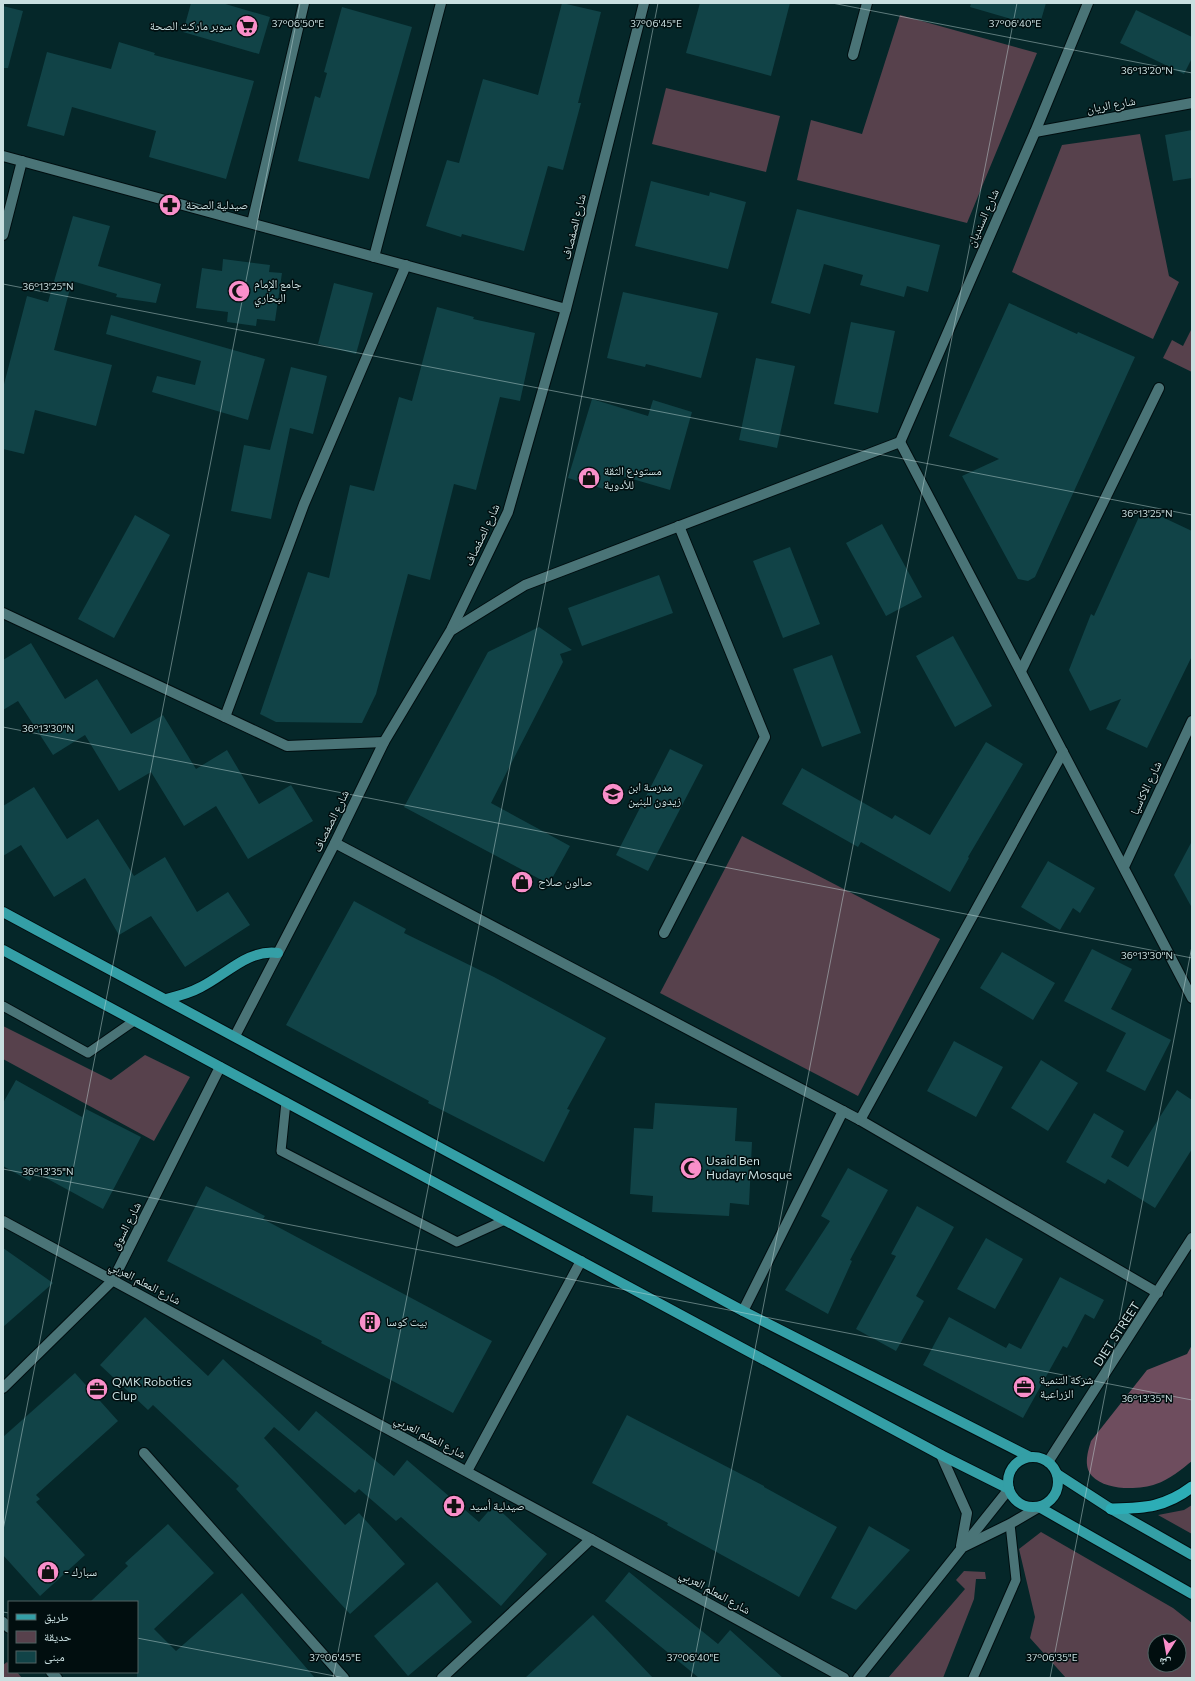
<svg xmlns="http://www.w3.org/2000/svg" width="1195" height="1681" font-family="Commissioner,'Noto Naskh Arabic',sans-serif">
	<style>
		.green { fill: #57414c; fill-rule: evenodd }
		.forest { fill: #6e4d5e }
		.building { fill: #114347 }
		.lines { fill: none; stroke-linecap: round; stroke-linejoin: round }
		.service-casing { stroke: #000e10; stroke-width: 11 }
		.minor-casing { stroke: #000e10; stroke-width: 12 }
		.primary-casing { stroke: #000e10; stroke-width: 12 }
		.trunk-casing { stroke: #000e10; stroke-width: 13 }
		.service { stroke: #4a7477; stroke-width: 9 }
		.minor { stroke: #4a7477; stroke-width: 10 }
		.primary { stroke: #349fa6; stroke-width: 10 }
		.trunk { stroke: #2cadb6; stroke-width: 11 }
		.ticks { fill: none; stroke: #c9dfe0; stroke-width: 1; stroke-opacity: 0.45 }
		.labels { text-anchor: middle; stroke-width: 3; stroke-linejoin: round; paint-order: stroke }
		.poi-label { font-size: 12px; fill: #c9dfe0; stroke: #010e0f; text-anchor: start }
		.street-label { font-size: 12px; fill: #c9dfe0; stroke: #010e0f }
		.ticks-label { font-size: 10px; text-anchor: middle; fill: #c9dfe0; stroke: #010e0f; stroke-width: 3; stroke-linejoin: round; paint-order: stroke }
	</style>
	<rect width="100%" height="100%" fill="#052729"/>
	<g class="green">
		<path d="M 900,15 L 1037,53 L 967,223 L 797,180 L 811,120 L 862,134 Z"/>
		<path d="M 666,88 L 780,116 L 766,172 L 652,144 Z"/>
		<path d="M 1140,134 L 1169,276 L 1179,282 L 1153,339 L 1012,272 L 1062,145 Z"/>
		<path d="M 1192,328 L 1192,372 L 1163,358 L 1172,340 L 1183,346 Z"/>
		<path d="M 742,836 L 940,939 L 858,1096 L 660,993 Z"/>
		<path d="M 3,1026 L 111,1080 L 145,1055 L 190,1077 L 154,1141 L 3,1059 Z"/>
		<path d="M 1192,1505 L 1192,1534 L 1158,1515 L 1184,1510 Z"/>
		<path d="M 1041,1532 L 1173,1608 L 1192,1623 L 1192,1678 L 1066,1678 L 1030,1638 L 1035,1617 L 1019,1549 ZM 1155,1641 L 1179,1641 L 1179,1665 L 1155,1665 Z"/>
		<path d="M 964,1571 L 985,1572 L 986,1579 L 976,1579 L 974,1599 L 943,1678 L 888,1678 L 965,1589 L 956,1580 Z"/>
		<path d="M 7,1662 L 9,1664 L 9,1672 L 17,1672 L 22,1678 L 3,1678 L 3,1665 Z"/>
	</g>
	<path class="forest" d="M 1192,1345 L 1192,1461 C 1182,1469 1169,1480 1156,1484 C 1139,1490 1106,1491 1092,1476 C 1083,1466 1088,1451 1091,1441 L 1147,1370 L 1187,1354 Z"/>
	<g class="building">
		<path d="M 191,3 L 222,3 L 270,17 L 259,54 L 183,32 Z"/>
		<path d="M 562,3 L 601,12 L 578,103 L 581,103 L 563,170 L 548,166 L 524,251 L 462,234 L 461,237 L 426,226 L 447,160 L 459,163 L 483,79 L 538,95 Z"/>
		<path d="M 700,3 L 790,3 L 771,76 L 686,53 Z"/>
		<path d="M 971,3 L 1046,3 L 1039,27 L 970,7 Z"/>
		<path d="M 3,6 L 23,11 L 8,68 L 3,68 Z"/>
		<path d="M 342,7 L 412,27 L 369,179 L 298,161 L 315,96 L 320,98 L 327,73 L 324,72 Z"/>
		<path d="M 1136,10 L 1192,37 L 1192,58 L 1184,74 L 1120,43 Z"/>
		<path d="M 119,42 L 155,53 L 154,55 L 254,81 L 226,179 L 149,157 L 156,131 L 72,107 L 64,136 L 27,126 L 47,52 L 111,69 Z"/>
		<path d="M 1192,130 L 1192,178 L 1173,181 L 1165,135 Z"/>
		<path d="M 651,181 L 709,196 L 710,192 L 746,202 L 728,269 L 635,246 Z"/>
		<path d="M 797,209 L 940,245 L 928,292 L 907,286 L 904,297 L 860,285 L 863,275 L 824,264 L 810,314 L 771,303 Z"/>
		<path d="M 73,216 L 110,226 L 98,266 L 161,284 L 156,303 L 116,297 L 117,294 L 72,281 L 54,350 L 112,365 L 96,426 L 35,410 L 24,454 L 3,449 L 3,388 L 27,296 L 48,302 Z"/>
		<path d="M 223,259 L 270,265 L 269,272 L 282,273 L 275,321 L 257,319 L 256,326 L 227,322 L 228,312 L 196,308 L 202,268 L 222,271 Z"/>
		<path d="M 334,283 L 373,293 L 356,354 L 318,344 Z"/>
		<path d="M 623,292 L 718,313 L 701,378 L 646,364 L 645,367 L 607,358 Z"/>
		<path d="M 1009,303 L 1077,334 L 1078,332 L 1135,357 L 1035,577 L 1028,581 L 1018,579 L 962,476 L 999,459 L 949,436 Z"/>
		<path d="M 437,307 L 474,317 L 473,319 L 535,333 L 520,401 L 500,397 L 476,490 L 454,484 L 430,580 L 408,574 L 376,694 L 362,723 L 276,722 L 260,714 L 308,572 L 329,578 L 350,485 L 374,491 L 399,397 L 412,401 Z"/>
		<path d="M 111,315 L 265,359 L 248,420 L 152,392 L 157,376 L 195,385 L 201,361 L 106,334 Z"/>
		<path d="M 851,322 L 895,331 L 878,413 L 834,404 Z"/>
		<path d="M 756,358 L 795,366 L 777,448 L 739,440 Z"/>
		<path d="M 291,367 L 327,376 L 313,434 L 290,428 L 271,519 L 231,511 L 244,445 L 270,450 Z"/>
		<path d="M 592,399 L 648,416 L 653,400 L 692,412 L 670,490 L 612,473 L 607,490 L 568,478 Z"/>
		<path d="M 1143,508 L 1192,531 L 1192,656 L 1147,748 L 1106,729 L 1121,699 L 1090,711 L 1069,670 L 1091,614 L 1094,616 Z"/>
		<path d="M 135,515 L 170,535 L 114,638 L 78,619 Z"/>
		<path d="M 882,524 L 922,597 L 886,616 L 846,543 Z"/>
		<path d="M 790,547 L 820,624 L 783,638 L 753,561 Z"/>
		<path d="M 659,575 L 673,613 L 582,646 L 568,608 Z"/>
		<path d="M 539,627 L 572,650 L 560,654 L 563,662 L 491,803 L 570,846 L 549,884 L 404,807 L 488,652 Z"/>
		<path d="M 953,636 L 992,706 L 955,727 L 916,656 Z"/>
		<path d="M 31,643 L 65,699 L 97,679 L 131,734 L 163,715 L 196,769 L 227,750 L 259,804 L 291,785 L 313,821 L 248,859 L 216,806 L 184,826 L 151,772 L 119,791 L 85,735 L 53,755 L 18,701 L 3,710 L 3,660 Z"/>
		<path d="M 832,655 L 861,733 L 822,747 L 793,669 Z"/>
		<path d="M 986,742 L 1023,764 L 968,857 L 969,858 L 950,892 L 861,842 L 858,847 L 782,804 L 802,768 L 892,819 L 895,815 L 930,835 Z"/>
		<path d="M 670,749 L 703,765 L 648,871 L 616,855 Z"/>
		<path d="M 34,787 L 67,839 L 98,819 L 134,876 L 165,857 L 197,912 L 228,892 L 250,925 L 185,967 L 151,916 L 119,935 L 85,878 L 54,897 L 21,845 L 3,856 L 3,806 Z"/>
		<path d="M 1192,841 L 1192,908 L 1174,875 Z"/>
		<path d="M 1048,861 L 1095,888 L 1080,913 L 1073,908 L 1060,930 L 1021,907 Z"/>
		<path d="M 354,901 L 406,929 L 404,933 L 494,977 L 606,1038 L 567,1109 L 570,1110 L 544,1162 L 428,1103 L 429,1101 L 286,1025 Z"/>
		<path d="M 1092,949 L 1132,969 L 1111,1009 L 1171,1040 L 1145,1091 L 1106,1071 L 1126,1033 L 1064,1001 Z"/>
		<path d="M 1002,952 L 1055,983 L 1033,1020 L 980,988 Z"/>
		<path d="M 954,1041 L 1003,1067 L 976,1117 L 927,1091 Z"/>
		<path d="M 1041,1060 L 1078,1083 L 1048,1131 L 1011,1108 Z"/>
		<path d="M 16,1080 L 82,1117 L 86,1109 L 141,1137 L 103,1209 L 35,1172 L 30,1181 L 3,1166 L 3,1103 Z"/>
		<path d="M 1177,1090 L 1192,1100 L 1192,1149 L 1155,1208 L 1108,1179 L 1105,1184 L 1066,1162 L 1094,1113 L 1124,1131 L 1111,1157 L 1128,1167 Z"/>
		<path d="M 655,1103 L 737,1108 L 735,1141 L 752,1142 L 749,1205 L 730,1203 L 729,1216 L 652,1212 L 653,1196 L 630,1194 L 634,1128 L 653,1129 Z"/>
		<path d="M 848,1168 L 888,1190 L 850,1260 L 852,1261 L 828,1314 L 785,1290 L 830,1221 L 821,1216 Z"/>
		<path d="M 206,1186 L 265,1216 L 263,1219 L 492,1341 L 453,1413 L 321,1343 L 322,1341 L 167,1261 Z"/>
		<path d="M 917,1206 L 954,1227 L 916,1296 L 924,1301 L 896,1351 L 856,1329 L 896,1256 L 891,1254 Z"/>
		<path d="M 986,1238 L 1023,1259 L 995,1309 L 957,1289 Z"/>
		<path d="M 3,1248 L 53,1283 L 3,1327 Z"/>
		<path d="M 1060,1277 L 1104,1300 L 1094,1319 L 1085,1314 L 1067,1348 L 1063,1346 L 1023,1418 L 923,1365 L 949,1317 L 1006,1348 L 1009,1343 L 1021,1349 Z"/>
		<path d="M 145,1317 L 208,1376 L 223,1359 L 299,1431 L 316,1411 L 394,1476 L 407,1460 L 479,1522 L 494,1505 L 547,1554 L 501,1606 L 401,1517 L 396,1521 L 359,1489 L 355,1493 L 274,1427 L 264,1438 L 345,1525 L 359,1513 L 405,1564 L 350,1614 L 236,1489 L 239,1486 L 153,1405 L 148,1410 L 100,1365 Z"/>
		<path d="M 75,1373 L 118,1421 L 36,1495 L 40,1499 L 36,1502 L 85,1555 L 40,1596 L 3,1555 L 3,1437 Z"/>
		<path d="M 627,1415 L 764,1486 L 764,1487 L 837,1527 L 799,1597 L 667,1525 L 668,1523 L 592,1483 Z"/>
		<path d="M 168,1524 L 214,1573 L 154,1629 L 176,1651 L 242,1593 L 315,1678 L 137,1678 L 137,1602 L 90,1602 L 128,1566 L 125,1563 Z"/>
		<path d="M 869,1526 L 910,1550 L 856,1610 L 831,1598 Z"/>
		<path d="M 629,1572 L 718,1644 L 730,1630 L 783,1678 L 699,1678 L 605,1601 Z"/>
		<path d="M 437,1582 L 472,1622 L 408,1676 L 374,1636 Z"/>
		<path d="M 593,1615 L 653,1678 L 525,1678 Z"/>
	</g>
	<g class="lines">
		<g class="service-casing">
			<g id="service">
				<path d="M 3,1006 L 88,1053 L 134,1021"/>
				<path d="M 286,1102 L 281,1151 L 457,1242 L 505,1220"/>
				<path d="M 973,1678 L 1016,1580 L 1010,1524"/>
			</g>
		</g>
		<g class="minor-casing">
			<g id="minor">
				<path d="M 853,55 L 867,3"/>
				<path d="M 1035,132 L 1192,103"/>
				<path d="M 3,156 L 566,309"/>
				<path d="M 252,223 L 304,3"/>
				<path d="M 3,235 L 22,161"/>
				<path d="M 374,257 L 441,3"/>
				<path d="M 900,442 L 1035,132 L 1088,3"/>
				<path d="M 3,613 L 287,746 L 384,742"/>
				<path d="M 452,630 L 525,585 L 900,442 L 1192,998"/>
				<path d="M 1021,671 L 1159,388"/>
				<path d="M 225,717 L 304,504 L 406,265"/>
				<path d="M 335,843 L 860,1120 L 1158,1293"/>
				<path d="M 1124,867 L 1192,721"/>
				<path d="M 664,933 L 765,737 L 679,526"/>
				<path d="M 235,1036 L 335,843 L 384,742 L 451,630 L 508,512 L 566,309 L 644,3"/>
				<path d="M 860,1120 L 1063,752"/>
				<path d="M 3,1221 L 591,1539 L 844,1678"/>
				<path d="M 743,1311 L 843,1111"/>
				<path d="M 3,1388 L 113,1280 L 220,1067"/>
				<path d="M 144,1453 L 344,1678"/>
				<path d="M 941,1455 L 967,1513 L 961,1546"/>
				<path d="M 1048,1462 L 1192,1238"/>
				<path d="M 467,1471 L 581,1261"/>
				<path d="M 965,1546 L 1010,1524 L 1039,1507"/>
				<path d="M 3,1622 L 9,1628"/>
				<path d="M 51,1672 L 57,1678"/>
				<path d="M 442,1678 L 591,1539"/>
				<path d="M 858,1678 L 1009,1489"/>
			</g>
		</g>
		<g class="primary-casing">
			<g id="primary">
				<path d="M 3,912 L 743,1311 L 1030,1457"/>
				<path d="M 3,950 L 941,1455 L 1009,1489"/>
				<path d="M 166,999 C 179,996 190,993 201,987 C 227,974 248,949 278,953"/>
				<circle cx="1033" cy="1482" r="25"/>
				<path d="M 1057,1474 L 1111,1509 L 1192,1555"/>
				<path d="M 1039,1507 L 1192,1594"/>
			</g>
		</g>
		<g class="trunk-casing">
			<path id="trunk" d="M 1111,1509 C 1144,1508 1164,1508 1192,1487"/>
		</g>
		<use href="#service" class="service"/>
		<use href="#minor" class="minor"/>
		<use href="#primary" class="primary"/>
		<use href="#trunk" class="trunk"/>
	</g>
	<path class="ticks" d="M 832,3 L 1192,73M 3,284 L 1192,515M 3,727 L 1192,958M 3,1169 L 1192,1400M 3,1530 L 300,3M 3,1612 L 9,1613M 137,1638 L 345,1678M 333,1678 L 658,3M 691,1678 L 1017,3M 1050,1678 L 1192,946"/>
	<defs>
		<g id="supermarket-disc" transform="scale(1.15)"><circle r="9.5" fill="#f98fca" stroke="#010e0f"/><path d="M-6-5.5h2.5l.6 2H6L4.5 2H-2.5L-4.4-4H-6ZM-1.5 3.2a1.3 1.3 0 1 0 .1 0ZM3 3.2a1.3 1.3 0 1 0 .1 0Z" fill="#111"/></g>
		<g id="pharmacy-disc" transform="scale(1.15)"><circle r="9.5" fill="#f98fca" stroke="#010e0f"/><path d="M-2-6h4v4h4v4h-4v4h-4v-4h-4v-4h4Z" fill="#111"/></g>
		<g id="mosque-disc" transform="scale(1.15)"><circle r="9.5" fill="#f98fca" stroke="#010e0f"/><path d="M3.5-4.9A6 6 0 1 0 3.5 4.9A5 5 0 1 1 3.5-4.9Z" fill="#111"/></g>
		<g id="shop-disc" transform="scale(1.15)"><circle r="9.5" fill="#f98fca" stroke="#010e0f"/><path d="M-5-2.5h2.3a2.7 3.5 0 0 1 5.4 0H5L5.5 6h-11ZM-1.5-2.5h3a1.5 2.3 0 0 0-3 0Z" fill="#111"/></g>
		<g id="school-disc" transform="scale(1.15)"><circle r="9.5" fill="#f98fca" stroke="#010e0f"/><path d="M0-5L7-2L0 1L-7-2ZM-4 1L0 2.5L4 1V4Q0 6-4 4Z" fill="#111"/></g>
		<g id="building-disc" transform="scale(1.15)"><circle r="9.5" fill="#f98fca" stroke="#010e0f"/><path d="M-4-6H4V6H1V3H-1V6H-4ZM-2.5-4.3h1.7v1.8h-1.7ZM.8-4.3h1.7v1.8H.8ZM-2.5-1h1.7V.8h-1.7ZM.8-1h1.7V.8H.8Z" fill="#111"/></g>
		<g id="office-disc" transform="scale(1.15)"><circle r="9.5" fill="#f98fca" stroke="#010e0f"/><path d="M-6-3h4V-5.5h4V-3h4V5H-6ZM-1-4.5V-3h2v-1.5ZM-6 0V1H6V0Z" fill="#111"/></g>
	</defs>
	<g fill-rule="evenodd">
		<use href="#supermarket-disc" x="247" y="26"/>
		<use href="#pharmacy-disc" x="170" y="205"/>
		<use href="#mosque-disc" x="239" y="291"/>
		<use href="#shop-disc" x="589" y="478"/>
		<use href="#school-disc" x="613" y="794"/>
		<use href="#shop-disc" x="522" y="882"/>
		<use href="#mosque-disc" x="691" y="1168"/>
		<use href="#building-disc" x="370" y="1322"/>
		<use href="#office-disc" x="1024" y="1387"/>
		<use href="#office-disc" x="97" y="1389"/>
		<use href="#pharmacy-disc" x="454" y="1506"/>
		<use href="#shop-disc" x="48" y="1572"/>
	</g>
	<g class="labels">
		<g class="poi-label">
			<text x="232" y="30" text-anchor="end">سوبر ماركت الصحة</text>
			<text x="186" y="209">صيدلية الصحة</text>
			<text x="254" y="288">جامع الإمام<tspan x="254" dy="14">البخاري</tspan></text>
			<text x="604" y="475">مستودع الثقة<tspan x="604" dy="14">للأدوية</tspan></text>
			<text x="628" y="791">مدرسة ابن<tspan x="628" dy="14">زيدون للبنين</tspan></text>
			<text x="538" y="886">صالون صلاح</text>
			<text x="706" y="1165">Usaid Ben<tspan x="706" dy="14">Hudayr Mosque</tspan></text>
			<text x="386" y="1326">بيت كوسا</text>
			<text x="1040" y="1384">شركة التنمية<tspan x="1040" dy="14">الزراعية</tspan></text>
			<text x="112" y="1386">QMK Robotics<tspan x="112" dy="14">Clup</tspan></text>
			<text x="470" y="1510">صيدلية أسيد</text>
			<text x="64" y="1576">- سبارك</text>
		</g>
		<g class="street-label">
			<text transform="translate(1111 105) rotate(-10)" y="4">شارع الريان</text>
			<text transform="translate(983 218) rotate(-66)" y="4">شارع السنديان</text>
			<text transform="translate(574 227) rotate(-76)" y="4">شارع الصفصاف</text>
			<text transform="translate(482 535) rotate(-65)" y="4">شارع الصفصاف</text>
			<text transform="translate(1146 788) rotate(-65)" y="4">شارع الاكاسيا</text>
			<text transform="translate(331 821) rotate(-64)" y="4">شارع الصفصاف</text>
			<text transform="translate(126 1226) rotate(-63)" y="4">شارع السوق</text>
			<text transform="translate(145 1283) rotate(28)" y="4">شارع المعلم العربي</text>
			<text transform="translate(1117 1334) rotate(-57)" y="4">DIET STREET</text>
			<text transform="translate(430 1437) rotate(28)" y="4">شارع المعلم العربي</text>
			<text transform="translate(715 1592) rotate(29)" y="4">شارع المعلم العربي</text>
		</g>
	</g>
	<g class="ticks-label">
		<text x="298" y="27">37°06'50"E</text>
		<text x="656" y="27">37°06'45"E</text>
		<text x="1015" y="27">37°06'40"E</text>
		<text x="1147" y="74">36°13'20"N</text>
		<text x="48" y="290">36°13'25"N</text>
		<text x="1147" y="517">36°13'25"N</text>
		<text x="48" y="732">36°13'30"N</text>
		<text x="1147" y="959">36°13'30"N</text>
		<text x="48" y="1175">36°13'35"N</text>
		<text x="1147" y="1402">36°13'35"N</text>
		<text x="335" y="1661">37°06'45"E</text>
		<text x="693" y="1661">37°06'40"E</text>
		<text x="1052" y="1661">37°06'35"E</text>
	</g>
	<rect width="1195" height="1681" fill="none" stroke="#c9dfe0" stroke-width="8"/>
	<rect x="8" y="1601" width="130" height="72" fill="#010e0f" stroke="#516263"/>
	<rect x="16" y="1614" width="20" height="6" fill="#349fa6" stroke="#516263"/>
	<text x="44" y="1621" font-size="12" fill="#c9dfe0">طريق</text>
	<rect x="16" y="1631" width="20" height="12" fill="#57414c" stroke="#516263"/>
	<text x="44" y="1641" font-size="12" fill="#c9dfe0">حديقة</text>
	<rect x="16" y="1651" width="20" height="12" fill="#114347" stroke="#516263"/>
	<text x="44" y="1661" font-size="12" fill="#c9dfe0">مبنى</text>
	<g transform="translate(1167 1653) rotate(191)"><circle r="19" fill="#010e0f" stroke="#516263"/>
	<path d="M0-3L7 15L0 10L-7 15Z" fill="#f98fca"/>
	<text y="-6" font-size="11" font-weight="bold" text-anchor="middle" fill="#c9dfe0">ش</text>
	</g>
</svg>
